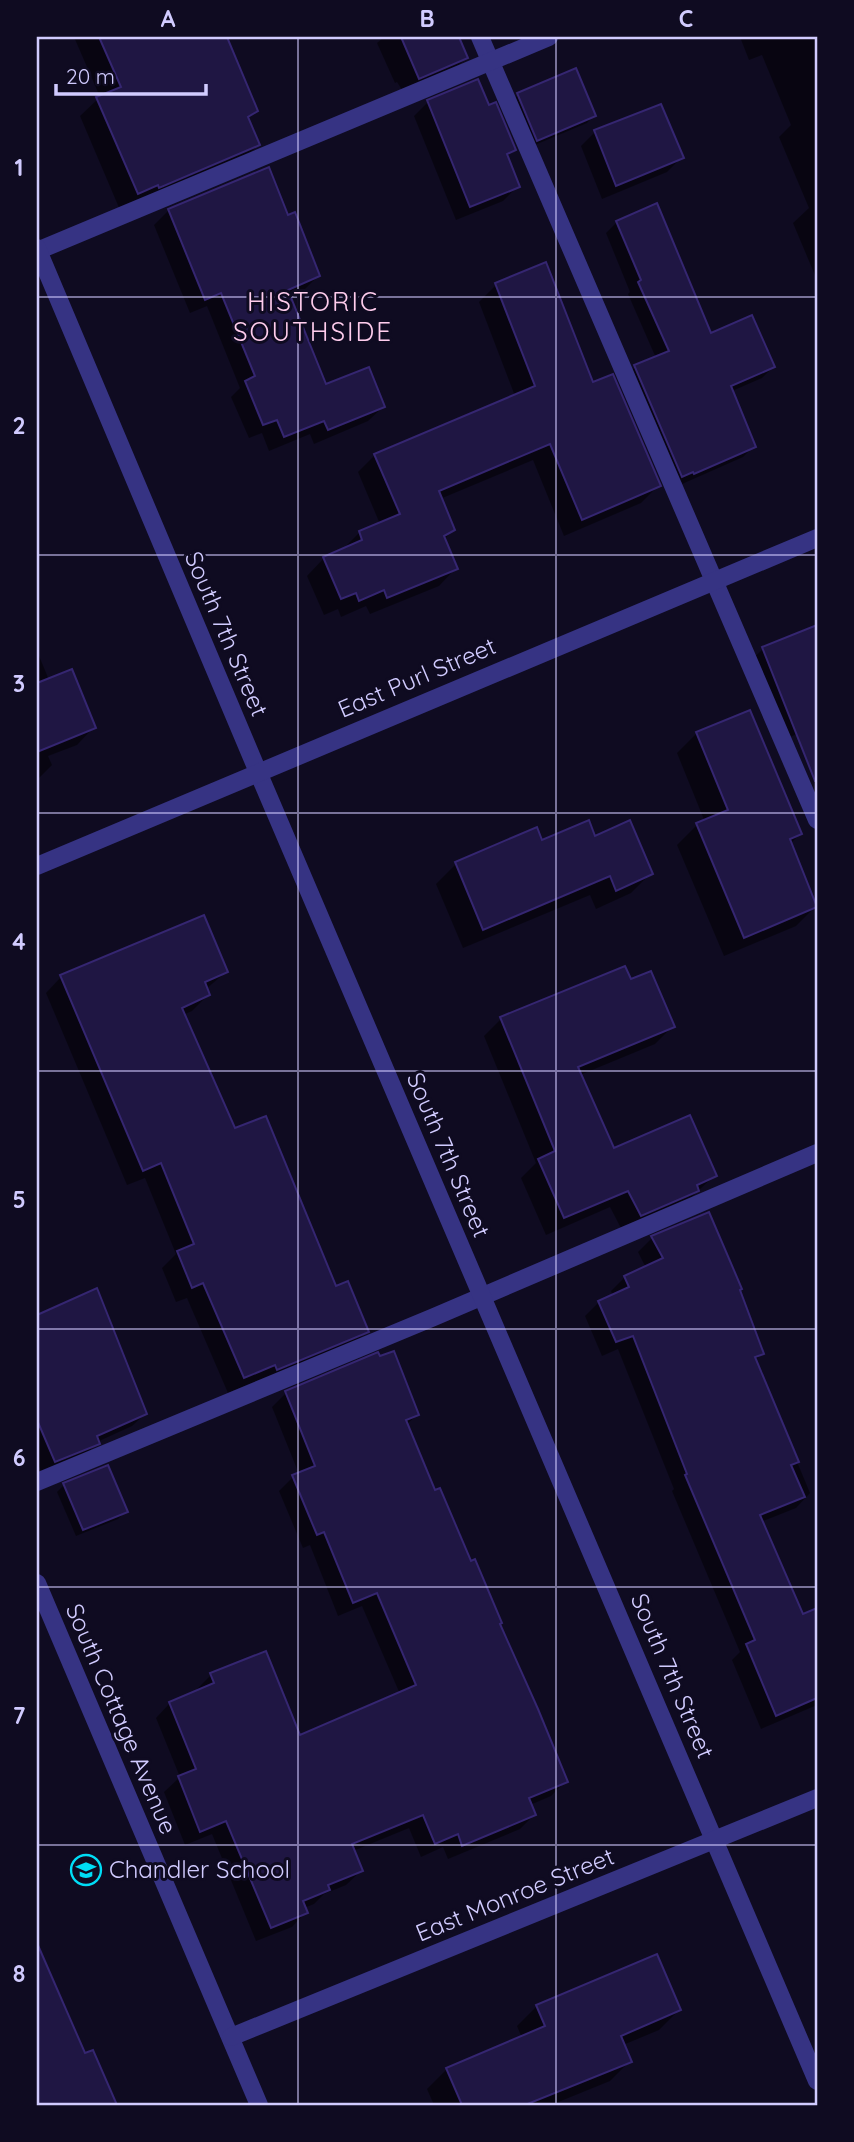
<svg xmlns="http://www.w3.org/2000/svg" width="854" height="2142" font-family="Quicksand,sans-serif">
	<style>
		.shadow { fill: #0007 }
		.building { fill: #1f1643; stroke: #352671; stroke-width: 2 }
		.lines { fill: none; stroke-linecap: round; stroke-linejoin: round }
		.lane { stroke: #363383; stroke-width: 18 }
		.street { stroke: #363383; stroke-width: 18 }
		.grid { fill: none; stroke: #d1cbff; stroke-width: 2; stroke-opacity: 0.55 }
		.labels { text-anchor: middle; stroke-width: 6; stroke-linejoin: round; paint-order: stroke }
		.street-label { font-size: 24px; fill: #d1cbff; stroke: #0f0b21 }
		.poi-label { font-size: 24px; fill: #d1cbff; stroke: #0f0b21; text-anchor: start }
		.neighbourhood-label { font-size: 26px; letter-spacing: 2px; fill: #ffcded; stroke: #0f0b21 }
		.neatline { fill: none; stroke: #d1cbff; stroke-width: 2.5 }
		.grid-label { font-size: 23px; text-anchor: middle; font-weight: bold; fill: #d1cbff }
	</style>
	<rect width="100%" height="100%" fill="#0f0b21"/>
	<g class="shadow">
		<path d="M 74,37 L 226,37 L 256,111 L 247,120 L 258,145 L 241,162 L 120,210 L 80,116 L 100,97 Z"/>
		<path d="M 384,37 L 457,37 L 466,58 L 452,72 L 404,93 L 397,82 L 395,83 L 377,43 Z"/>
		<path d="M 740,37 L 817,37 L 817,280 L 793,223 L 809,208 L 779,137 L 791,125 L 762,55 L 749,60 Z"/>
		<path d="M 575,71 L 594,115 L 587,123 L 530,147 L 510,102 L 518,95 Z"/>
		<path d="M 428,102 L 488,107 L 514,149 L 506,157 L 518,186 L 503,201 L 456,220 L 414,116 Z"/>
		<path d="M 595,132 L 681,158 L 667,172 L 602,199 L 581,146 Z"/>
		<path d="M 169,210 L 287,217 L 318,276 L 304,290 L 289,297 L 325,387 L 383,407 L 368,421 L 314,444 L 310,434 L 269,451 L 262,433 L 249,438 L 231,397 L 240,388 L 207,306 L 190,313 L 154,225 Z"/>
		<path d="M 617,222 L 710,335 L 773,367 L 762,378 L 732,391 L 754,446 L 743,457 L 682,484 L 682,482 L 670,487 L 624,378 L 635,367 L 656,358 L 628,294 L 630,292 L 606,233 Z"/>
		<path d="M 496,285 L 592,384 L 659,485 L 641,503 L 564,536 L 533,460 L 440,499 L 453,530 L 444,540 L 456,568 L 439,586 L 370,614 L 366,606 L 341,617 L 338,609 L 324,615 L 307,576 L 324,558 L 342,550 L 360,532 L 380,524 L 358,472 L 375,455 L 515,396 L 479,302 Z"/>
		<path d="M 817,626 L 817,726 L 780,741 L 748,663 L 763,649 Z"/>
		<path d="M 37,651 L 49,680 L 94,727 L 77,745 L 48,756 L 52,765 L 37,780 Z"/>
		<path d="M 697,733 L 800,834 L 790,844 L 816,906 L 796,926 L 724,956 L 677,845 L 697,825 L 705,822 L 677,753 Z"/>
		<path d="M 594,838 L 651,873 L 631,893 L 596,909 L 590,895 L 463,948 L 436,884 L 456,864 L 541,842 Z"/>
		<path d="M 226,972 L 206,989 L 208,995 L 192,1011 L 183,1015 L 235,1130 L 336,1288 L 367,1331 L 351,1347 L 261,1385 L 259,1380 L 228,1393 L 187,1298 L 176,1302 L 162,1268 L 176,1254 L 145,1178 L 127,1185 L 46,993 L 61,977 Z"/>
		<path d="M 630,981 L 673,1026 L 655,1044 L 580,1075 L 613,1150 L 715,1175 L 680,1208 L 623,1232 L 610,1207 L 546,1235 L 521,1178 L 536,1163 L 484,1036 L 501,1019 Z"/>
		<path d="M 652,1238 L 738,1290 L 762,1353 L 755,1361 L 810,1493 L 796,1508 L 761,1522 L 802,1617 L 817,1610 L 817,1705 L 761,1729 L 732,1660 L 740,1652 L 672,1491 L 674,1489 L 618,1349 L 602,1356 L 585,1316 L 599,1302 L 613,1296 L 611,1291 L 625,1277 L 646,1268 L 638,1252 Z"/>
		<path d="M 96,1291 L 145,1414 L 132,1426 L 97,1442 L 85,1456 L 42,1474 L 37,1461 L 37,1317 Z"/>
		<path d="M 286,1393 L 417,1415 L 406,1425 L 434,1492 L 499,1625 L 566,1781 L 551,1796 L 530,1805 L 534,1815 L 520,1829 L 448,1859 L 443,1847 L 421,1857 L 409,1828 L 353,1851 L 361,1871 L 346,1885 L 324,1894 L 314,1904 L 304,1908 L 306,1912 L 292,1927 L 256,1941 L 212,1834 L 185,1845 L 164,1792 L 180,1777 L 156,1718 L 170,1703 L 198,1692 L 197,1689 L 211,1675 L 299,1737 L 400,1694 L 362,1606 L 338,1616 L 310,1545 L 303,1548 L 279,1491 L 293,1477 L 299,1474 L 272,1407 Z"/>
		<path d="M 64,1485 L 125,1512 L 118,1519 L 76,1536 L 57,1492 Z"/>
		<path d="M 37,1947 L 84,2056 L 92,2052 L 115,2105 L 37,2105 Z"/>
		<path d="M 537,2006 L 679,2010 L 659,2030 L 623,2045 L 630,2061 L 610,2081 L 551,2105 L 434,2105 L 427,2089 L 447,2069 L 522,2038 L 517,2026 Z"/>
	</g>
	<g class="building">
		<path d="M 99,37 L 227,37 L 258,111 L 248,117 L 260,145 L 159,188 L 158,185 L 138,194 L 96,97 L 121,87 Z"/>
		<path d="M 401,37 L 459,37 L 468,58 L 419,79 Z"/>
		<path d="M 576,68 L 596,116 L 537,141 L 517,93 Z"/>
		<path d="M 478,79 L 489,105 L 496,102 L 516,150 L 507,154 L 520,187 L 470,207 L 427,100 Z"/>
		<path d="M 661,104 L 684,158 L 616,186 L 594,130 Z"/>
		<path d="M 269,167 L 288,215 L 295,212 L 320,276 L 288,290 L 326,384 L 369,367 L 385,407 L 328,430 L 324,421 L 284,437 L 277,420 L 263,425 L 245,381 L 255,376 L 221,293 L 205,300 L 168,209 Z"/>
		<path d="M 657,203 L 711,333 L 752,315 L 775,367 L 731,386 L 756,447 L 694,474 L 693,472 L 682,477 L 634,365 L 669,351 L 638,282 L 641,280 L 616,221 Z"/>
		<path d="M 546,262 L 593,382 L 613,374 L 661,486 L 582,520 L 550,444 L 439,491 L 455,530 L 444,536 L 458,569 L 387,598 L 384,590 L 359,601 L 356,593 L 341,599 L 323,557 L 362,540 L 359,531 L 400,514 L 374,454 L 535,386 L 495,283 Z"/>
		<path d="M 817,625 L 817,781 L 815,781 L 762,647 Z"/>
		<path d="M 72,669 L 96,728 L 37,752 L 37,683 Z"/>
		<path d="M 750,710 L 802,834 L 790,839 L 817,907 L 744,938 L 696,823 L 728,810 L 696,732 Z"/>
		<path d="M 589,820 L 595,836 L 630,820 L 653,874 L 616,891 L 610,876 L 483,930 L 455,862 L 537,827 L 542,840 Z"/>
		<path d="M 204,915 L 228,972 L 205,982 L 210,995 L 182,1008 L 235,1128 L 266,1116 L 336,1286 L 348,1281 L 369,1332 L 277,1370 L 275,1365 L 244,1378 L 203,1283 L 192,1288 L 177,1251 L 194,1244 L 161,1163 L 143,1171 L 60,975 Z"/>
		<path d="M 625,966 L 631,979 L 651,971 L 675,1027 L 578,1067 L 614,1148 L 690,1115 L 717,1176 L 697,1185 L 699,1191 L 641,1216 L 628,1191 L 564,1218 L 538,1159 L 555,1151 L 500,1017 Z"/>
		<path d="M 709,1212 L 742,1289 L 740,1290 L 764,1354 L 755,1357 L 799,1462 L 791,1465 L 805,1497 L 760,1515 L 803,1614 L 817,1608 L 817,1698 L 776,1716 L 746,1644 L 755,1640 L 685,1475 L 687,1474 L 633,1336 L 616,1342 L 598,1301 L 629,1287 L 624,1276 L 663,1258 L 651,1236 Z"/>
		<path d="M 97,1288 L 147,1414 L 97,1436 L 100,1444 L 55,1462 L 37,1420 L 37,1315 Z"/>
		<path d="M 394,1351 L 419,1415 L 406,1420 L 435,1490 L 440,1488 L 471,1561 L 475,1559 L 502,1623 L 500,1624 L 538,1709 L 568,1782 L 529,1798 L 536,1815 L 462,1846 L 458,1834 L 435,1844 L 423,1815 L 352,1844 L 363,1871 L 328,1885 L 330,1890 L 303,1901 L 308,1913 L 271,1928 L 226,1821 L 200,1832 L 178,1776 L 196,1769 L 169,1702 L 214,1683 L 210,1673 L 266,1651 L 300,1735 L 416,1685 L 377,1593 L 353,1603 L 324,1532 L 317,1535 L 292,1475 L 315,1466 L 285,1391 L 378,1352 L 380,1356 Z"/>
		<path d="M 108,1465 L 128,1512 L 83,1530 L 63,1483 Z"/>
		<path d="M 37,1943 L 85,2053 L 93,2050 L 117,2105 L 37,2105 Z"/>
		<path d="M 657,1954 L 681,2010 L 621,2036 L 632,2062 L 525,2105 L 462,2105 L 446,2068 L 545,2026 L 536,2005 Z"/>
	</g>
	<g class="lines">
		<g class="lane">
			<path d="M 480,37 L 817,820"/>
			<path d="M 37,251 L 549,37"/>
			<path d="M 37,1482 L 434,1317 L 817,1153"/>
		</g>
		<g class="street">
			<path d="M 37,248 L 258,772 L 817,2081"/>
			<path d="M 37,866 L 817,538"/>
			<path d="M 37,1583 L 259,2105"/>
			<path d="M 231,2037 L 817,1798"/>
		</g>
	</g>
	<path class="grid" d="M 298,37 L 298,2105M 556,37 L 556,2105M 37,297 L 817,297M 37,555 L 817,555M 37,813 L 817,813M 37,1071 L 817,1071M 37,1329 L 817,1329M 37,1587 L 817,1587M 37,1845 L 817,1845"/>
	<defs>
		<g id="school-ring" transform="scale(1.575)"><circle r="9.5" fill="#0f0b21" stroke="#00ddf6" stroke-width="1.5"/><path d="M0-5L7-2L0 1L-7-2ZM-4 1L0 2.5L4 1V4Q0 6-4 4Z" fill="#00ddf6"/></g>
	</defs>
	<g fill-rule="evenodd">
		<use href="#school-ring" x="86" y="1870"/>
	</g>
	<g class="labels">
		<g class="street-label">
			<text transform="translate(226 634) rotate(67)" y="8">South 7th Street</text>
			<text transform="translate(417 678) rotate(-23)" y="8">East Purl Street</text>
			<text transform="translate(448 1155) rotate(67)" y="8">South 7th Street</text>
			<text transform="translate(672 1676) rotate(67)" y="8">South 7th Street</text>
			<text transform="translate(121 1719) rotate(67)" y="8">South Cottage Avenue</text>
			<text transform="translate(515 1895) rotate(-22)" y="8">East Monroe Street</text>
		</g>
		<g class="poi-label">
			<text x="109" y="1878">Chandler School</text>
		</g>
		<g class="neighbourhood-label">
			<text x="313" y="311">HISTORIC<tspan x="313" dy="30">SOUTHSIDE</tspan></text>
		</g>
	</g>
	<rect width="854" height="2142" fill="none" stroke="#0f0b21" stroke-width="77"/>
	<path d="M56 84v10h150v-10" fill="none" stroke="#d1cbff" stroke-width="3.5"/>
	<text x="66" y="84" font-size="21" fill="#d1cbff" stroke="#0f0b21" stroke-width="5" paint-order="stroke">20 m</text>
	<rect x="38" y="38" width="778" height="2066" class="neatline"/>
	<g class="grid-label">
		<text x="168" y="27">A</text>
		<text x="427" y="27">B</text>
		<text x="686" y="27">C</text>
		<text x="19" y="176">1</text>
		<text x="19" y="434">2</text>
		<text x="19" y="692">3</text>
		<text x="19" y="950">4</text>
		<text x="19" y="1208">5</text>
		<text x="19" y="1466">6</text>
		<text x="19" y="1724">7</text>
		<text x="19" y="1982">8</text>
	</g>
</svg>
